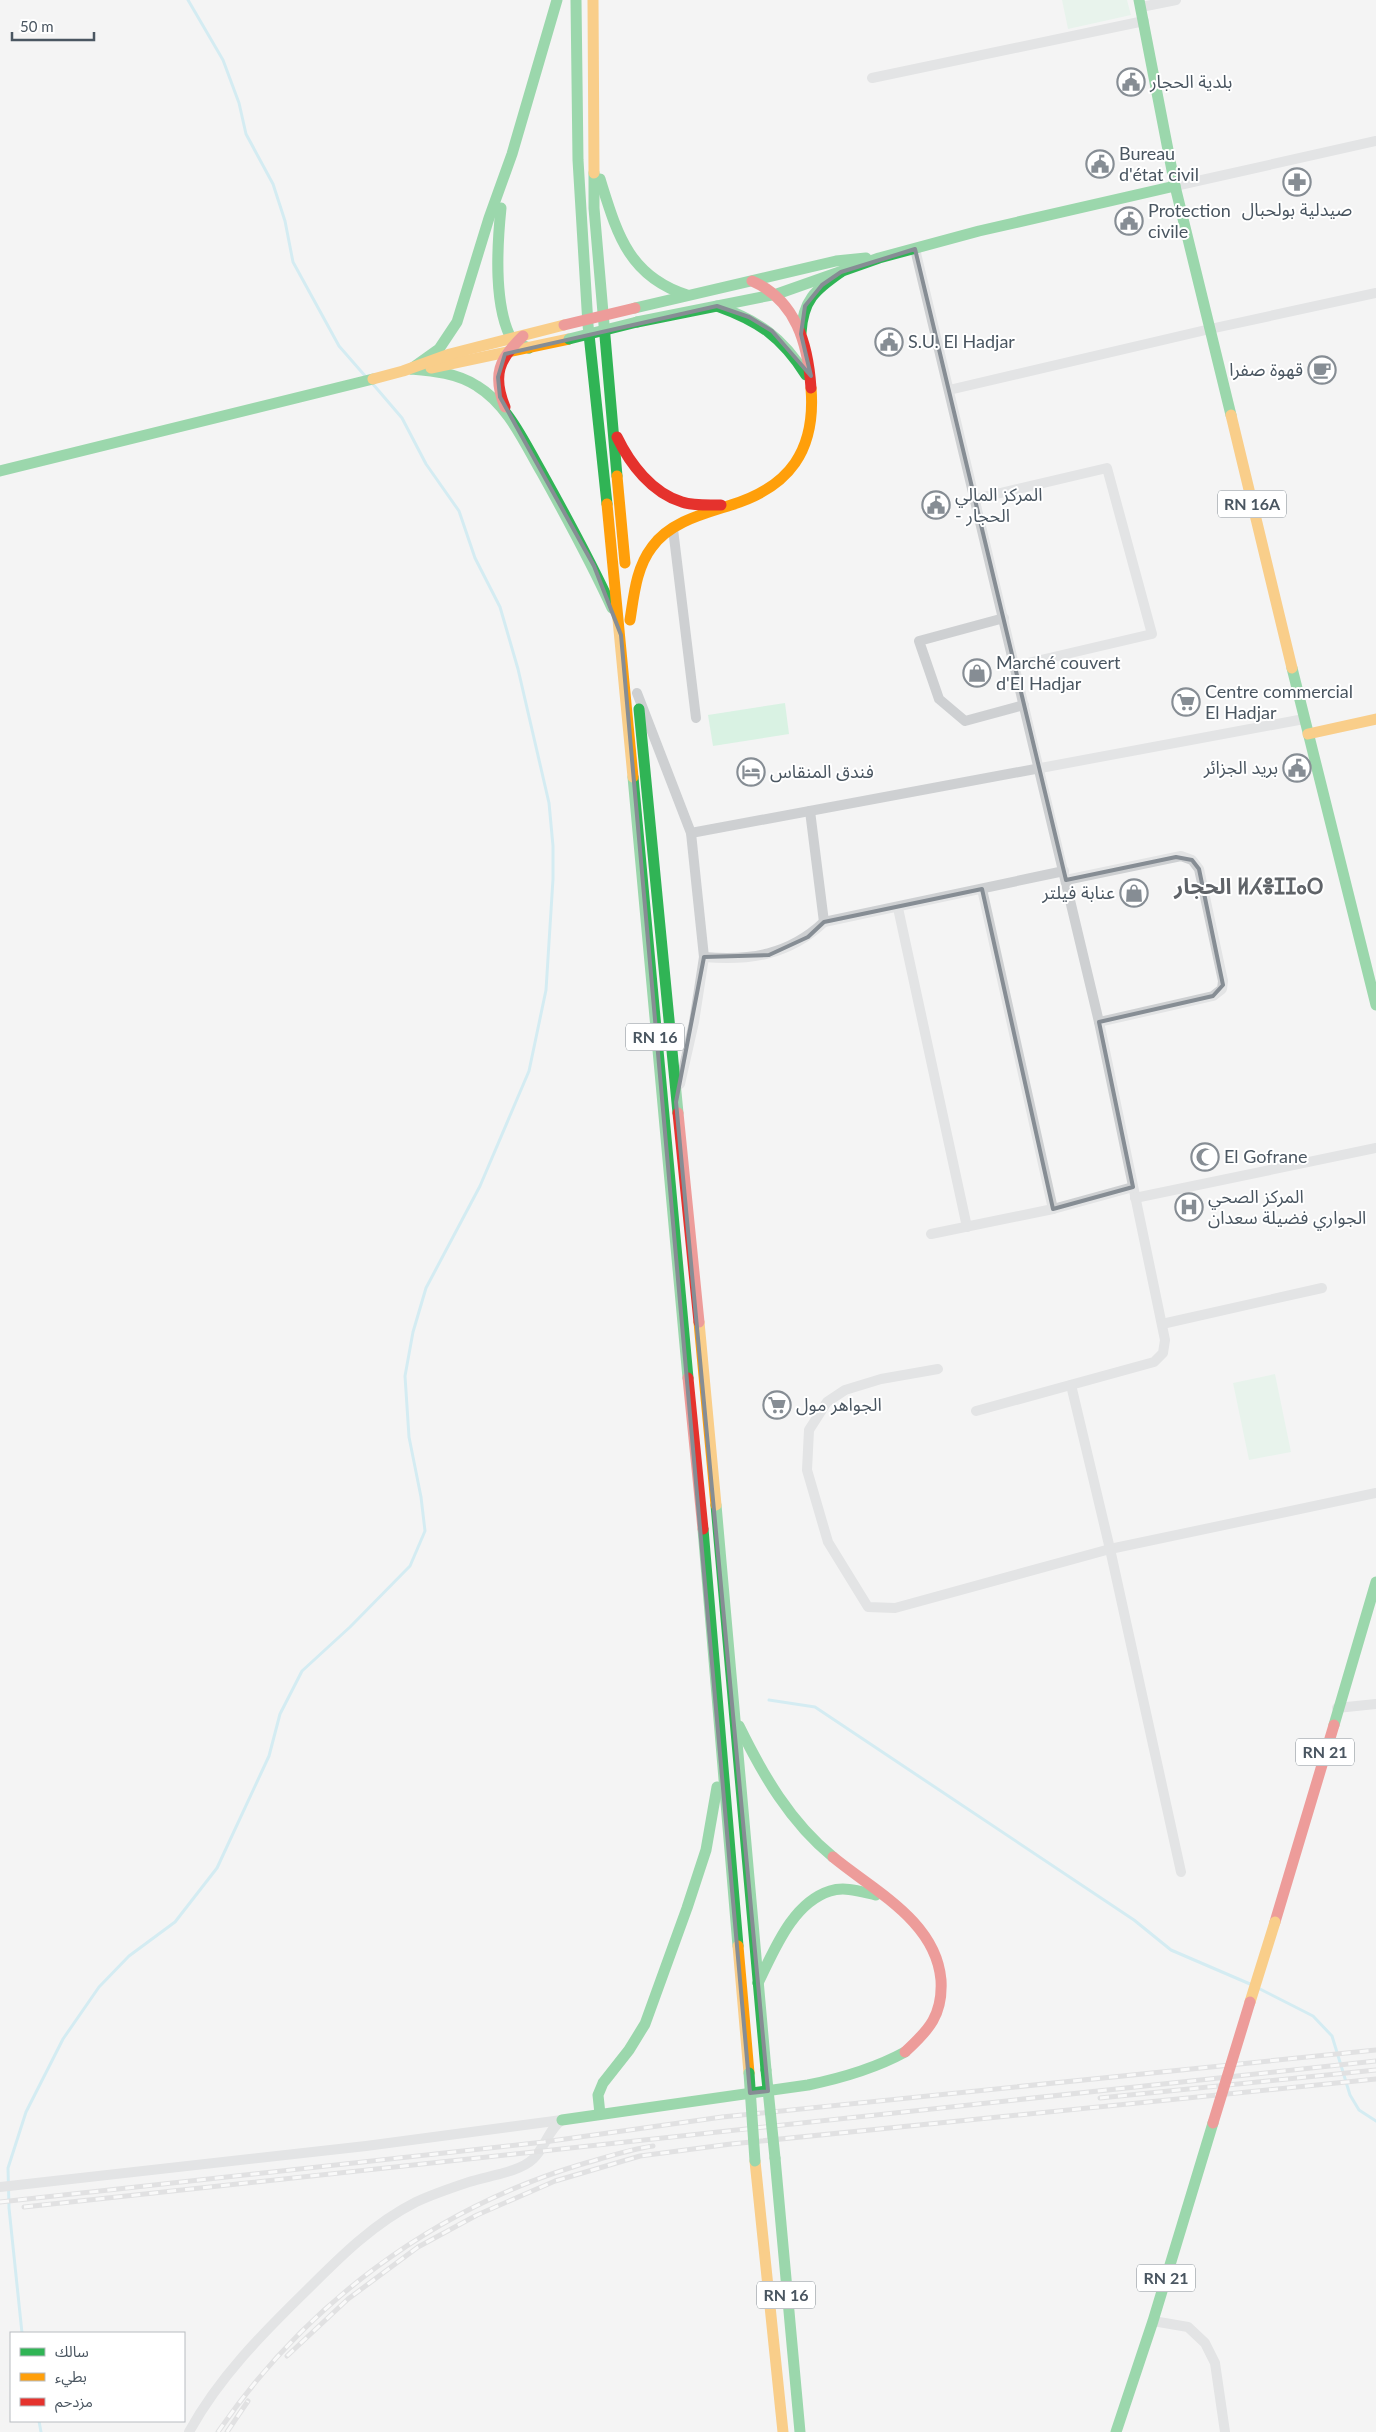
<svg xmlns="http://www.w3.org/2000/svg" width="1376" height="2432" font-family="Lato,'Noto Sans Arabic','Noto Sans Tifinagh',sans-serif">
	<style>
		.green { fill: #d9f2e3 }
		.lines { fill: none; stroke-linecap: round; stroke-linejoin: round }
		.stream { stroke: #aee2f0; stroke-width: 3 }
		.street { stroke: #ced0d2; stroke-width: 10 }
		.fast { stroke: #30b455; stroke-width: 11 }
		.slow { stroke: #ff9f0a; stroke-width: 11 }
		.jam { stroke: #e5322d; stroke-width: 11 }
		.rail-casing { stroke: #c9cacc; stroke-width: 5 }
		.rail { stroke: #fff; stroke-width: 3; stroke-dasharray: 9; stroke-linecap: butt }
		.fast-bridge { stroke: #30b455; stroke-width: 11 }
		.slow-bridge { stroke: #ff9f0a; stroke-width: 11 }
		.jam-bridge { stroke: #e5322d; stroke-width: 11 }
		.marked { fill: none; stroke: #868d94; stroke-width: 4; stroke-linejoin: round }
		.labels { text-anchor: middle; stroke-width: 4; stroke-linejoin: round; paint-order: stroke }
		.shield { fill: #fff; stroke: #808990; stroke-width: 1 }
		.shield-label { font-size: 16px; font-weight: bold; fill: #4a5661 }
		.poi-label { font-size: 18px; fill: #4a5661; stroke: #fff; text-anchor: start }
		.district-label { font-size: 22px; font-weight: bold; fill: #5f6368; stroke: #fff }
	</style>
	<rect width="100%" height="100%" fill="#f4f4f4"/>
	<g class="green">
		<path d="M 1062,0 L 1127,0 L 1131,15 L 1068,29 Z"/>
		<path d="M 785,703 L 789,734 L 713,746 L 708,715 Z"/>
		<path d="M 1275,1374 L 1291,1452 L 1249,1460 L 1233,1383 Z"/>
	</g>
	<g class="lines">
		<g class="stream">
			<path d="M 188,0 L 223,60 L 239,103 L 246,134 L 273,184 L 285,221 L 293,262 L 339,346 L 366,377"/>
			<path d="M 769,1700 L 815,1707 L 1134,1920 L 1171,1950 L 1250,1984"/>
			<path d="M 1258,1988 L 1313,2016 L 1332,2036 L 1350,2095 L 1359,2110 L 1376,2121"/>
			<path d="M 22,2333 L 9,2208 L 8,2168 L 26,2112 L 63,2039 L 99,1987 L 129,1956 L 175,1922 L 217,1868 L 269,1756 L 280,1714 L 302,1671 L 350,1627 L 410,1566 L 425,1531 L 421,1497 L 409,1437 L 405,1376 L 413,1332 L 426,1288 L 480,1186 L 529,1071 L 546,990 L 553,879 L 553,846 L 549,803 L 518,669 L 500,607 L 475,558 L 459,511 L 426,464 L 402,418 L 372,383"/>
			<path d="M 39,2421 L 41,2432"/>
		</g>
		<g class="street">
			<path d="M 1141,7 L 1176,0"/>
			<path d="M 872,78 L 1144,21"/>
			<path d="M 1175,186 L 1376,141"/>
			<path d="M 915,249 L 1099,1022 L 1165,1340 L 1163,1353 L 1154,1362 L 976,1411"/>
			<path d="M 949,390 L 1210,329 L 1376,293"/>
			<path d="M 975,499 L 1107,468 L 1152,634 L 1015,666"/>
			<path d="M 673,529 L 696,718"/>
			<path d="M 1004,618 L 919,641 L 939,699 L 965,721 L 1024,705"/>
			<path d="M 637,693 L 691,833 L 704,957 L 694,1022 L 680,1084"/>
			<path d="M 810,811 L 824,922"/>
			<path d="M 691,833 L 1304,719"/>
			<path d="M 1066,880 L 1181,856 L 1192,860 L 1199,869 L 1223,981 L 1222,989 L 1213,996 L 1099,1022"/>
			<path d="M 982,889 L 1053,1209"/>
			<path d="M 898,908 L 967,1227"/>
			<path d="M 704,957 C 750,961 789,955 824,922 L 1064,871"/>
			<path d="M 1135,1198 L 1376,1148"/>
			<path d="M 931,1234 L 1053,1209 L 1133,1187"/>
			<path d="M 1162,1324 L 1322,1288"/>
			<path d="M 938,1369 L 881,1379 L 845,1390 L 827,1402 L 809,1430 L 807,1470 L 828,1542 L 868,1607 L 895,1608 L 1110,1549 L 1376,1493"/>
			<path d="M 1071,1385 L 1110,1549 L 1181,1872"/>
			<path d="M 1337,1708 L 1376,1704"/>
			<path d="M 0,2187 L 366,2146 L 562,2120"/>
			<path d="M 1153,2321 L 1188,2327 L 1205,2343 L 1215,2363 L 1225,2432"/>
			<path d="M 189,2432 C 219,2377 263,2333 307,2290 C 340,2257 374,2223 416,2202 C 433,2194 451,2188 469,2182 C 487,2176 520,2172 533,2159 C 545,2148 548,2130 562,2120"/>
		</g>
		<g class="fast">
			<path d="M 576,0 L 578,160 L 588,325 L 607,504"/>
			<path d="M 1139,0 L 1175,186 L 1231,415"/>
			<path d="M 594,173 L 594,208 L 617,476"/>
			<path d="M 600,179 C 617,233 628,276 687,295"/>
			<path d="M 501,208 C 497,247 493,308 513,342 L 529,348"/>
			<path d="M 717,306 C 759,321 782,337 806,375"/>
			<path d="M 635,308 L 836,261 L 866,258"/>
			<path d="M 637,322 L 777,294 L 879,258 L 979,231 L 1175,186"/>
			<path d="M 801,333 C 803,300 815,290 841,272"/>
			<path d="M 411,369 L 439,349 L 457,322 L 489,218 L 512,154 L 557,0"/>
			<path d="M 411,369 C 434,371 457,373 477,386 C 508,405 524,442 542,473 C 567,518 591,562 612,608"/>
			<path d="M 0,471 L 373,379"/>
			<path d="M 1292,668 L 1376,1005"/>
			<path d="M 639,709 L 678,1113"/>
			<path d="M 633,777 L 688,1378"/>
			<path d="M 716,1505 L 766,2070"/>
			<path d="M 703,1529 L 738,1946"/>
			<path d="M 1334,1725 L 1376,1582"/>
			<path d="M 739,1726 C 763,1775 790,1822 833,1857"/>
			<path d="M 758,1983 C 774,1951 792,1903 830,1891 C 845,1886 862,1892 876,1895"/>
			<path d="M 600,2114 L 598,2095 L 603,2083 L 629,2050 L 645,2024 L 687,1908 L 706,1850 L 717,1787"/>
			<path d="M 562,2120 L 808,2085 C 842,2078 874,2069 905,2052"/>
			<path d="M 775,2158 L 800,2432"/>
			<path d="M 1116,2432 L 1153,2321 L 1213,2123"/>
		</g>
		<g class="slow">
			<path d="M 593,0 L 594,173"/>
			<path d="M 431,368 L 569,339"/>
			<path d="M 373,379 L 403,371 L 450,354 L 564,325"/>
			<path d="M 1231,415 L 1292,668"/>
			<path d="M 617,476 L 625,563"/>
			<path d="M 607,504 L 633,777"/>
			<path d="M 630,620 C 634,595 636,568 652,547 C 670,522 703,514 731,505 C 790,487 816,450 811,388"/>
			<path d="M 1308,734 L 1376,719"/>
			<path d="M 699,1322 L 716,1505"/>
			<path d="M 738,1946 L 749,2073"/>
			<path d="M 755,2161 L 783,2432"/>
		</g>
		<g class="jam">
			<path d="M 752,281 C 796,300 808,344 811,388"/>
			<path d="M 505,407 C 492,375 499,359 523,336"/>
			<path d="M 617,437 C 630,464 652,493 682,502 C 694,506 708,505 721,505"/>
			<path d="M 678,1113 L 699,1322"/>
			<path d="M 688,1378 L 703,1529"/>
			<path d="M 833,1857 C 874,1891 936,1921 941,1980 C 943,2015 929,2030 905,2052"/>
			<path d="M 1275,1922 L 1334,1725"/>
		</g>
		<g class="rail-casing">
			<g id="rail">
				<path d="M 1100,2098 L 1376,2070"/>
				<path d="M 0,2202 L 544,2142 L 722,2117 L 1376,2050"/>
				<path d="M 24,2207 L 1376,2061"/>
				<path d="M 287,2356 L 348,2299 L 418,2247 L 477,2215 L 555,2181 L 640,2156 L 731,2144 L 1376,2079"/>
				<path d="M 218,2432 C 305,2305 431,2210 579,2165 C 604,2158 627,2150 653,2146"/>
				<path d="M 227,2432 L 248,2401"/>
			</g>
		</g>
		<use href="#rail" class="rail"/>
		<g class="fast-bridge">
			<path d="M 569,339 L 637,322"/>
			<path d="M 766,2070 L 775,2158"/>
			<path d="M 749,2073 L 755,2161"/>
		</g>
		<path class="slow-bridge" d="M 1250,2002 L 1275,1922"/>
		<g class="jam-bridge">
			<path d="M 564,325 L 635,308"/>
			<path d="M 1213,2123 L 1250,2002"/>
		</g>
	</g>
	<path d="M0 0H1376V2432H0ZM 915,249 L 1066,880 L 1176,857 L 1192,860 L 1199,869 L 1223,985 L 1213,996 L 1099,1022 L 1133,1187 L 1053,1209 L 982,889 L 824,922 L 808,937 L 769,955 L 704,957 L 676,1102 L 768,2091 L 750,2093 L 621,635 L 594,566 L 500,397 L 498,377 L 505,354 L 717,306 L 749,317 L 772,331 L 811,376 L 801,334 L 805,306 L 822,285 L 841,272 Z" fill="#f4f4f4" fill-opacity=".55" fill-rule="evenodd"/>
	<path class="marked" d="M 915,249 L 1066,880 L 1176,857 L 1192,860 L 1199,869 L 1223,985 L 1213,996 L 1099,1022 L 1133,1187 L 1053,1209 L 982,889 L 824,922 L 808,937 L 769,955 L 704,957 L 676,1102 L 768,2091 L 750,2093 L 621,635 L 594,566 L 500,397 L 498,377 L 505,354 L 717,306 L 749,317 L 772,331 L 811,376 L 801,334 L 805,306 L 822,285 L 841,272 Z"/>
	<defs>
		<g id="civic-ring" transform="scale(1.4375)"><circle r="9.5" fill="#fff" stroke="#868d94" stroke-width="1.5"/><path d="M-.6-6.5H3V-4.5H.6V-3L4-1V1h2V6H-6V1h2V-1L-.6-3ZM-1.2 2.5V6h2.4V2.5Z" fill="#868d94"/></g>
		<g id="pharmacy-ring" transform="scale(1.4375)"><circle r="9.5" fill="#fff" stroke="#868d94" stroke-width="1.5"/><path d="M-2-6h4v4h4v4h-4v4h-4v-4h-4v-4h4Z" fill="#868d94"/></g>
		<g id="cafe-ring" transform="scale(1.4375)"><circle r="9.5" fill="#fff" stroke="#868d94" stroke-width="1.5"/><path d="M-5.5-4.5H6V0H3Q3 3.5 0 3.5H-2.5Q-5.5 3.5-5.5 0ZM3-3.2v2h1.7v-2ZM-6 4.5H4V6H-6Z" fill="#868d94"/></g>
		<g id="shop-ring" transform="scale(1.4375)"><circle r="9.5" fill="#fff" stroke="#868d94" stroke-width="1.5"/><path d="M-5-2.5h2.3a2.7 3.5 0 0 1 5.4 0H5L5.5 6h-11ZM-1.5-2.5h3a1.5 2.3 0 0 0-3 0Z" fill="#868d94"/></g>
		<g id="supermarket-ring" transform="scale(1.4375)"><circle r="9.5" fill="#fff" stroke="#868d94" stroke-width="1.5"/><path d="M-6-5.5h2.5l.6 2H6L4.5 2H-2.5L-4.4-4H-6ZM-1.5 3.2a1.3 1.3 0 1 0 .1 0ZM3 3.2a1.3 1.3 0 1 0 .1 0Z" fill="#868d94"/></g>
		<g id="hotel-ring" transform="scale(1.4375)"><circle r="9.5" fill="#fff" stroke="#868d94" stroke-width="1.5"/><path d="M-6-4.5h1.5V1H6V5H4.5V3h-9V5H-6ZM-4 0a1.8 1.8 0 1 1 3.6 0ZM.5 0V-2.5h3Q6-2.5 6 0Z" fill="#868d94"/></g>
		<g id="mosque-ring" transform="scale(1.4375)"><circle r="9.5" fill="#fff" stroke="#868d94" stroke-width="1.5"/><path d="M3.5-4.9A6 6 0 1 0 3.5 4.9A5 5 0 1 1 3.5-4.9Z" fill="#868d94"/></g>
		<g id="hospital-ring" transform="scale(1.4375)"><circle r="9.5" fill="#fff" stroke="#868d94" stroke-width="1.5"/><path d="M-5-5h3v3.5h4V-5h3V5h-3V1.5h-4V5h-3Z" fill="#868d94"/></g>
	</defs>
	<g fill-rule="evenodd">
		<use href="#civic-ring" x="1131" y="82"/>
		<use href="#civic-ring" x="1100" y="164"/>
		<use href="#pharmacy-ring" x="1297" y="182"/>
		<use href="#civic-ring" x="1129" y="221"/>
		<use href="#civic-ring" x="889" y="342"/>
		<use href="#cafe-ring" x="1322" y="370"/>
		<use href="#civic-ring" x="936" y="505"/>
		<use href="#shop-ring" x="977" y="673"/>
		<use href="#supermarket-ring" x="1186" y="702"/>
		<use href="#civic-ring" x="1297" y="768"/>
		<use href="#hotel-ring" x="751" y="772"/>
		<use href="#shop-ring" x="1134" y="893"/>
		<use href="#mosque-ring" x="1205" y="1157"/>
		<use href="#hospital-ring" x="1189" y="1207"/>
		<use href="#supermarket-ring" x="777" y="1405"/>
	</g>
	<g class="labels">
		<g class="shield">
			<rect x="1218" y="490.5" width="68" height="27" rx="4"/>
			<rect x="626" y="1023.5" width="58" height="27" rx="4"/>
			<rect x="1296" y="1738.5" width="58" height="27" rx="4"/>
			<rect x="1137" y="2264.5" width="58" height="27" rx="4"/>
			<rect x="757" y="2281.5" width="58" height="27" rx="4"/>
		</g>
		<g class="shield-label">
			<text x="1252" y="510">RN 16A</text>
			<text x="655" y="1043">RN 16</text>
			<text x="1325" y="1758">RN 21</text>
			<text x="1166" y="2284">RN 21</text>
			<text x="786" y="2301">RN 16</text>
		</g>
		<g class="poi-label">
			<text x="1150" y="88">بلدية الحجار</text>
			<text x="1119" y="160">Bureau<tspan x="1119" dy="21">d'état civil</tspan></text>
			<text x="1297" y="216" text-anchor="middle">صيدلية بولحبال</text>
			<text x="1148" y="217">Protection<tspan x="1148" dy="21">civile</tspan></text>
			<text x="908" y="348">S.U. El Hadjar</text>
			<text x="1303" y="376" text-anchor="end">قهوة صفرا</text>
			<text x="955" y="501">المركز المالي<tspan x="955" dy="21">- الحجار</tspan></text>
			<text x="996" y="669">Marché couvert<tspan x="996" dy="21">d'El Hadjar</tspan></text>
			<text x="1205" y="698">Centre commercial<tspan x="1205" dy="21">El Hadjar</tspan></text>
			<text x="1278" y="774" text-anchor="end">بريد الجزائر</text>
			<text x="770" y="778">فندق المنقاس</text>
			<text x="1115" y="899" text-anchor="end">عنابة فيلتر</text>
			<text x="1224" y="1163">El Gofrane</text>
			<text x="1208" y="1203">المركز الصحي<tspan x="1208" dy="21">الجواري فضيلة سعدان</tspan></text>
			<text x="796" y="1411">الجواهر مول</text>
		</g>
		<g class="district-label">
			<text x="1249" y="894">الحجار ⵍⵃⴻⵊⵊⴰⵔ</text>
		</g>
	</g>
	<rect x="10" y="2332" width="175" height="90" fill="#ffffff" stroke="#b7bbc0"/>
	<rect x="20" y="2348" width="25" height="8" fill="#30b455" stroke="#b7bbc0"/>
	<text x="55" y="2357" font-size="15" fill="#4a5661">سالك</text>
	<rect x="20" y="2373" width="25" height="8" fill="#ff9f0a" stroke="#b7bbc0"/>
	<text x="55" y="2382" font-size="15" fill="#4a5661">بطيء</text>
	<rect x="20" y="2398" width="25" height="8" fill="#e5322d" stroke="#b7bbc0"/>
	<text x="55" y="2407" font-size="15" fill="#4a5661">مزدحم</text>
	<path d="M12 32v8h82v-8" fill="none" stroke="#4a5661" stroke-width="2.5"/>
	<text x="20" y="32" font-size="15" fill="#4a5661" stroke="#ffffff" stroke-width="4" paint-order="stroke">50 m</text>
</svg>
